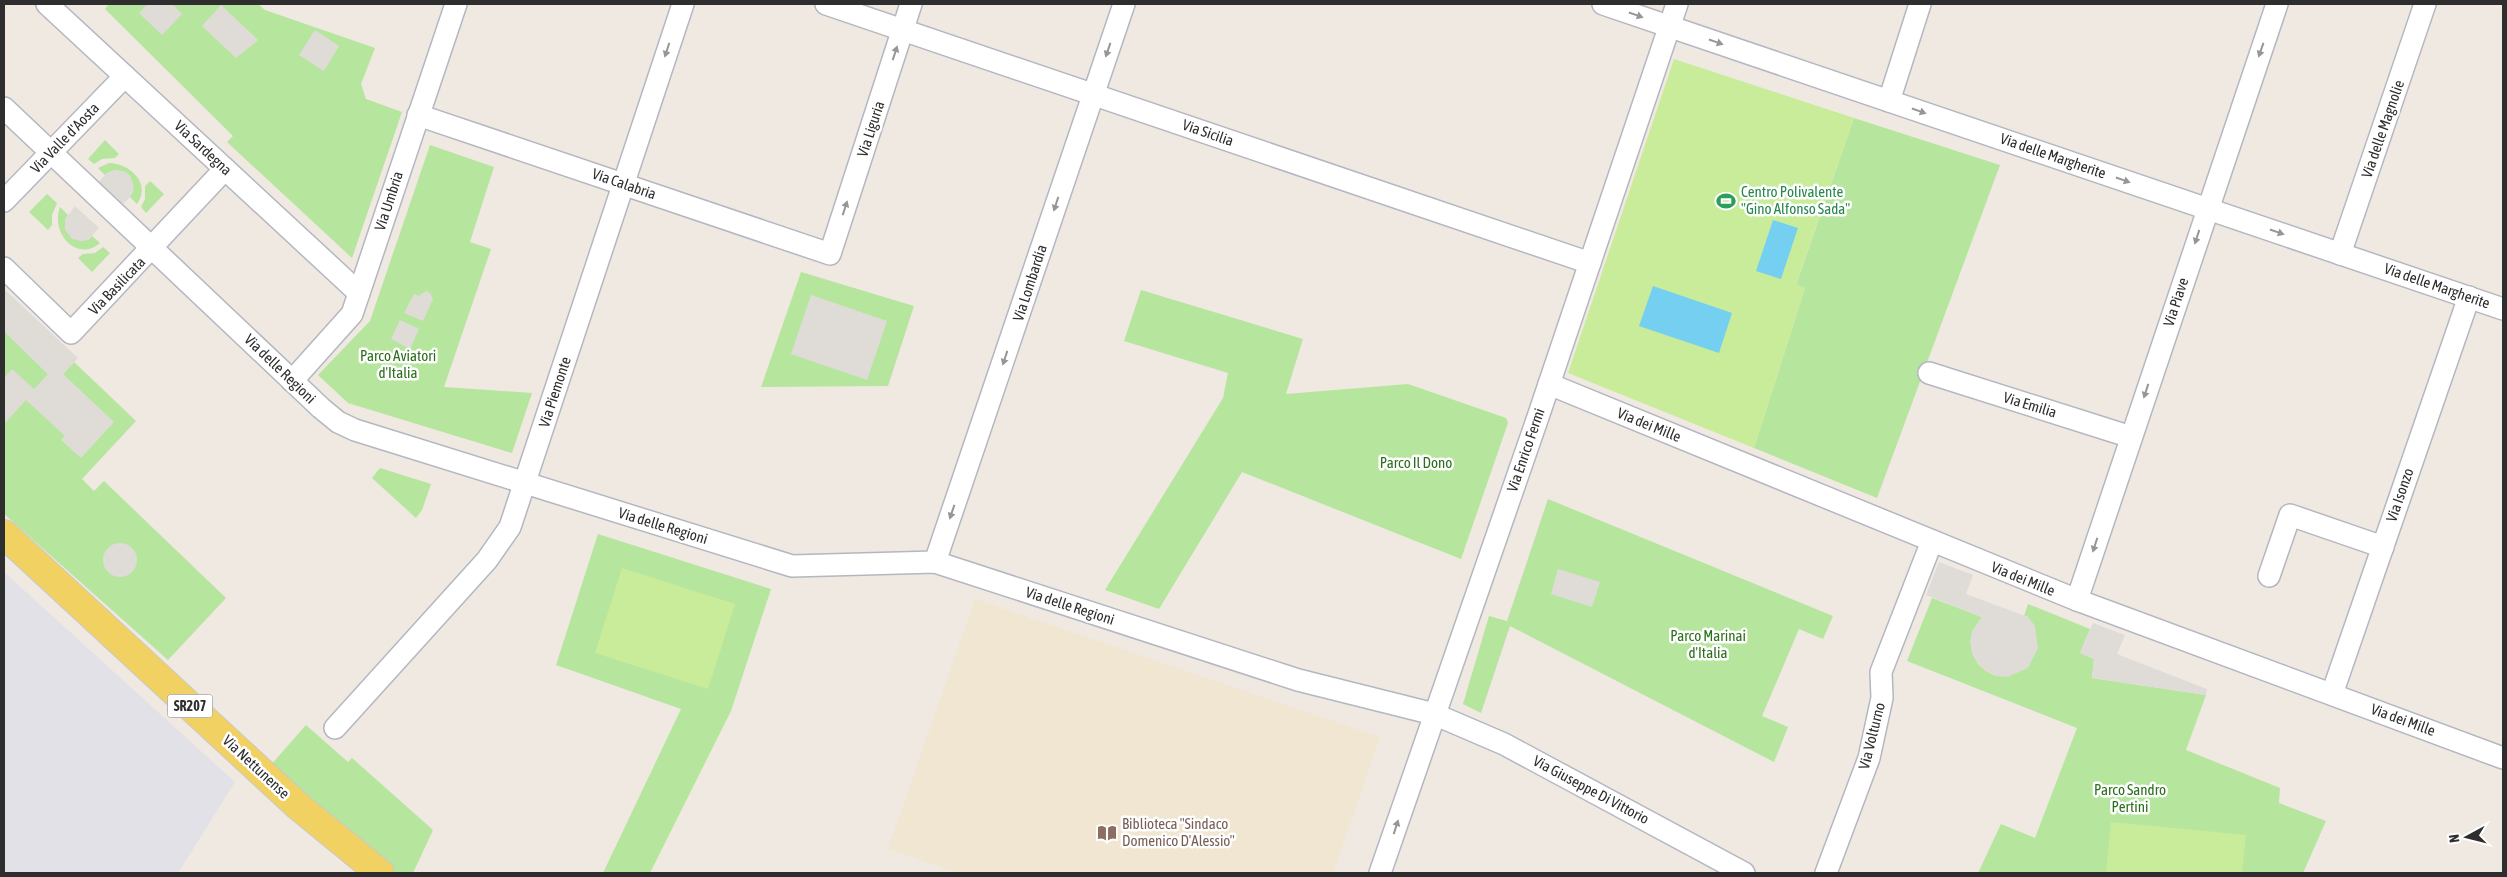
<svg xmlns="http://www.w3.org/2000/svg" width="2507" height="877" font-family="'Asap Condensed',sans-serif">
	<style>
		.industrial { fill: #e3e1e8 }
		.education { fill: #f0e6d1 }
		.green { fill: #b6e59e }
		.pitch { fill: #c9ec9a }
		.plaza { fill: #dfdcd8 }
		.water { fill: #75cff0 }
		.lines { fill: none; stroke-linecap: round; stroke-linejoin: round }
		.street-casing { stroke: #b4b7c1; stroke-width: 24 }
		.primary-casing { stroke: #c9c9c9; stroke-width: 30 }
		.street { stroke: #fff; stroke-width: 21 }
		.primary { stroke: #f2d163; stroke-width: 28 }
		.oneway { fill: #969696 }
		.labels { text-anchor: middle; stroke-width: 5; stroke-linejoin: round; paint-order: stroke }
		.shield { fill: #fff; stroke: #6d6d6d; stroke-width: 1 }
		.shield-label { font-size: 14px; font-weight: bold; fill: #2e2e2e }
		.street-label { font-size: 15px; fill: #2e2e2e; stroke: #fff }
		.leisure-label { font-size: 15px; fill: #27864d; stroke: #fff; text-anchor: start }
		.park-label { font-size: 15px; fill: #2c6e1b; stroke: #fff }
		.education-label { font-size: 15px; fill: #785e54; stroke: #fff; text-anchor: start }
	</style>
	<rect width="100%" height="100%" fill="#efe9e1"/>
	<path class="industrial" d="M 4,572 L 235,782 L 178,873 L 4,873 Z"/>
	<path class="education" d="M 975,599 L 1380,737 L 1333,873 L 959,873 L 888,849 Z"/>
	<g class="green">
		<path d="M 109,4 L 258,4 L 265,10 L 375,48 L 361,84 L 366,99 L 402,112 L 352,258 L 227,142 L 233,136 L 105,9 Z"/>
		<path d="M 1854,118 L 2000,165 L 1877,498 L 1754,448 L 1805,288 L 1796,285 Z"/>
		<path d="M 105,140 L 119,154 L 115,158 L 102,159 L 94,164 L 88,159 Z"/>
		<path d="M 430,145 L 494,167 L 470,242 L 491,249 L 444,387 L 532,393 L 512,453 L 348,403 L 318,375 L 370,321 Z"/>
		<path d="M 109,163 C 129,163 152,183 137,204 L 130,197 L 133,191 L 130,176 C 122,169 113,169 105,175 L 98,168 Z"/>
		<path d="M 150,181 L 164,194 L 146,213 L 141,207 L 145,199 L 145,186 Z"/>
		<path d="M 47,194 L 57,203 L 52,215 L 52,225 L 48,230 L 29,212 Z"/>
		<path d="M 60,207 L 68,215 L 65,220 L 88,240 L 92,236 L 100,243 C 77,263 50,233 60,207 Z"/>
		<path d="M 103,247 L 110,253 L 92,272 L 78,258 L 83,254 L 95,253 Z"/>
		<path d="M 801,272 L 914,306 L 888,386 L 761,387 Z"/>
		<path d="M 1141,290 L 1303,339 L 1286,394 L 1408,384 L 1506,418 L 1508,423 L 1461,559 L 1242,472 L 1159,609 L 1105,590 L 1223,398 L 1228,373 L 1124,341 Z"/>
		<path d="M 4,331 L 48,374 L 63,374 L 74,362 L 136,421 L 82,479 L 94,491 L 104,481 L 226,598 L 168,660 L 4,514 Z"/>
		<path d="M 380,468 L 431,484 L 422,510 L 416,518 L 372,478 Z"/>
		<path d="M 1548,499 L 1833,616 L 1823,639 L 1799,629 L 1762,716 L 1788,727 L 1774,762 L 1510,626 L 1481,713 L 1463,704 L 1489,616 L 1507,621 Z"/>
		<path d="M 598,534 L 771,589 L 731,711 L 650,873 L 603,873 L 681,709 L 556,665 Z"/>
		<path d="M 1932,598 L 1982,617 L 1977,663 L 1986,671 L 1996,676 L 2028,617 L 2024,616 L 2028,604 L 2090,629 L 2080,653 L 2094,659 L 2092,678 L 2206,695 L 2186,750 L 2280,788 L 2279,803 L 2326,821 L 2303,873 L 1978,873 L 2001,824 L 2035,838 L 2077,728 L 1907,661 Z"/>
		<path d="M 306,725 L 348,762 L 352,758 L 433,830 L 413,873 L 394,873 L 269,767 Z"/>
	</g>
	<g class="pitch">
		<path d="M 1674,59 L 1854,118 L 1796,284 L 1805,288 L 1754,448 L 1568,373 Z"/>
		<path d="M 622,568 L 735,604 L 708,689 L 595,653 Z"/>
		<path d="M 2111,822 L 2246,835 L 2242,873 L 2106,873 Z"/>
	</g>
	<g class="plaza">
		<path d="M 148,4 L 172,4 L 182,14 L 162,35 L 139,13 Z"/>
		<path d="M 221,5 L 258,40 L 236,58 L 202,26 Z"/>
		<path d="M 315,30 L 339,46 L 324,71 L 299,55 Z"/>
		<path d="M 115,170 L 126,172 L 130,176 L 134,186 L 130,197 L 122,205 L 98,183 L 105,175 Z"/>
		<path d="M 75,206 L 99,228 L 88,240 L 82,241 L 72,239 L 65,230 L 65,220 Z"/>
		<path d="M 4,289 L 78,358 L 63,374 L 114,422 L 81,458 L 61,440 L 65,436 L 26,400 L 4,424 L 4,378 L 12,369 L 34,389 L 48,374 L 4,331 Z"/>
		<path d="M 426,291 L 430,293 L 433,299 L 423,321 L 404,313 L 414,294 L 419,296 Z"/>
		<path d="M 811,295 L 887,321 L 867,380 L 791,354 Z"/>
		<path d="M 400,320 L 419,329 L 410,349 L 391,339 Z"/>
		<circle cx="120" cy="560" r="17"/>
		<path d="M 1939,562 L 1973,575 L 1966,594 L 2028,617 L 2035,626 L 2038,648 L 2028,668 L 2007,677 L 1996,676 L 1986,671 L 1977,663 L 1972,653 L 1970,642 L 1972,631 L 1982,617 L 1926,595 Z"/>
		<path d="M 1558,569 L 1600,582 L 1592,607 L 1551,594 Z"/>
		<path d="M 2093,623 L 2125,635 L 2117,654 L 2207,689 L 2206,695 L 2092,678 L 2094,659 L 2080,653 Z"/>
	</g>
	<g class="water">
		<path d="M 1773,220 L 1798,228 L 1781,279 L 1756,271 Z"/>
		<path d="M 1653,286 L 1732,313 L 1719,353 L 1639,326 Z"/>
	</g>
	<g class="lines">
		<g class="street-casing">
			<g id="street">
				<path d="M 47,4 L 359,293"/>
				<path d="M 826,4 L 1590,263"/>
				<path d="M 1603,4 L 2503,309"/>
				<path d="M 1889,101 L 1920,4"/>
				<path d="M 4,108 L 321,408 L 338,422 L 355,430 L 792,566 L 935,562 L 1298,680 L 1434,714 L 1504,744 L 1744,873"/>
				<path d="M 418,115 L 830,254 L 911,4"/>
				<path d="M 4,201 L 125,76"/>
				<path d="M 2340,254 L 2425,4"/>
				<path d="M 4,268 L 71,333 L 225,169"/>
				<path d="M 1929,373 L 2131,437"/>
				<path d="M 292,381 L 352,314 L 456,4"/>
				<path d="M 1549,384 L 2077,600 L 2503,758"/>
				<path d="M 935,562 L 1124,4"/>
				<path d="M 2269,576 L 2290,515 L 2383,547"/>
				<path d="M 2077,600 L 2277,4"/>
				<path d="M 2332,694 L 2469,297"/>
				<path d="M 335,728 L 487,560 L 510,527 L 683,4"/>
				<path d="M 1380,873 L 1538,417 L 1677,4"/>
				<path d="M 1826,873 L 1869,758 L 1882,698 L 1881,672 L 1932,541"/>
			</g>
		</g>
		<g class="primary-casing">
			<path id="primary" d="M 4,534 L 298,806 L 380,873"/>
		</g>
		<use href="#street" class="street"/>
		<use href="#primary" class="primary"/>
	</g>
	<defs><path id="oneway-solid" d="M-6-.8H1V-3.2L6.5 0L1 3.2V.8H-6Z" transform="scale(1.25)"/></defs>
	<g class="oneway">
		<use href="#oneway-solid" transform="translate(1636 15) rotate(19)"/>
		<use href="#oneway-solid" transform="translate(1716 42) rotate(19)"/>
		<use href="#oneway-solid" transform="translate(667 50) rotate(108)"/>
		<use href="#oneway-solid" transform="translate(1108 50) rotate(109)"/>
		<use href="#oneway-solid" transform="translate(2261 50) rotate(109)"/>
		<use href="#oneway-solid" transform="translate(895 53) rotate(-72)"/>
		<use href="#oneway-solid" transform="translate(1919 111) rotate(19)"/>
		<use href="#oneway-solid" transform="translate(2123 180) rotate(19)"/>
		<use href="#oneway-solid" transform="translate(1056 204) rotate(108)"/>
		<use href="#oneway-solid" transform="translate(845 208) rotate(-72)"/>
		<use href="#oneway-solid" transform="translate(2277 232) rotate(19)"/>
		<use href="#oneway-solid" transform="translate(2197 237) rotate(108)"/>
		<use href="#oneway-solid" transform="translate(1005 358) rotate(108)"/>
		<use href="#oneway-solid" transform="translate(2146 391) rotate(108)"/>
		<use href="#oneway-solid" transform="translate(952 512) rotate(109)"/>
		<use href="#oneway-solid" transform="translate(2095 545) rotate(108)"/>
		<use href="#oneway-solid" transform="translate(1396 827) rotate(-72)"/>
	</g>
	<defs>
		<g id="stadium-bare" transform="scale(1.5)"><path d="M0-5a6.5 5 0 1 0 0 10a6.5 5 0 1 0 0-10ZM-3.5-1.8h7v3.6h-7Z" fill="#2e9e5b" stroke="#fff" stroke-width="2.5" paint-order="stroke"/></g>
		<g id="library-bare" transform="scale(1.5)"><path d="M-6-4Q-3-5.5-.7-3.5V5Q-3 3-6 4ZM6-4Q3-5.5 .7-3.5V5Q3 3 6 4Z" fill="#8d6e63" stroke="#fff" stroke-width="2.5" paint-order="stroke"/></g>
	</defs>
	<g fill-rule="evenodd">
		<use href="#stadium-bare" x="1726" y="201"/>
		<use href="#library-bare" x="1107" y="833"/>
	</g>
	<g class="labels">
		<rect class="shield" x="167.5" y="694.5" width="45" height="23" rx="4"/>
		<g class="shield-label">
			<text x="190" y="711">SR207</text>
		</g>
		<g class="street-label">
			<text transform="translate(871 129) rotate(-72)" y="5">Via Liguria</text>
			<text transform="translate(2383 129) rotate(-71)" y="5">Via delle Magnolie</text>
			<text transform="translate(1208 133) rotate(19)" y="5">Via Sicilia</text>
			<text transform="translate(65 138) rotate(-46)" y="5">Via Valle d'Aosta</text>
			<text transform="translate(203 148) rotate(43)" y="5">Via Sardegna</text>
			<text transform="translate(2053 156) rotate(19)" y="5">Via delle Margherite</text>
			<text transform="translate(624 184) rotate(19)" y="5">Via Calabria</text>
			<text transform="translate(389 201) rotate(-72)" y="5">Via Umbria</text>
			<text transform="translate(1030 283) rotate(-72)" y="5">Via Lombardia</text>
			<text transform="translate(117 286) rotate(-46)" y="5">Via Basilicata</text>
			<text transform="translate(2437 286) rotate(19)" y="5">Via delle Margherite</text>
			<text transform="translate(2176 302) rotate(-72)" y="5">Via Piave</text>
			<text transform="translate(280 369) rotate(44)" y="5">Via delle Regioni</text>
			<text transform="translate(555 392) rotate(-72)" y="5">Via Piemonte</text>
			<text transform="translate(2030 405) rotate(17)" y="5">Via Emilia</text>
			<text transform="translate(1649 425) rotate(22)" y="5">Via dei Mille</text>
			<text transform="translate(1526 450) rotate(-71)" y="5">Via Enrico Fermi</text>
			<text transform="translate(2400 495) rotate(-71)" y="5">Via Isonzo</text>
			<text transform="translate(663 526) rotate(17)" y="5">Via delle Regioni</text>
			<text transform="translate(2023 579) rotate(22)" y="5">Via dei Mille</text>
			<text transform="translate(1070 606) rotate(18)" y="5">Via delle Regioni</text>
			<text transform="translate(2403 720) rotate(20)" y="5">Via dei Mille</text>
			<text transform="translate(1872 736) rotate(-76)" y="5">Via Volturno</text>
			<text transform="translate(256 767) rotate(43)" y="5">Via Nettunense</text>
			<text transform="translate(1591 790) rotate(28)" y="5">Via Giuseppe Di Vittorio</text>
		</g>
		<g class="leisure-label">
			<text x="1741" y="197">Centro Polivalente<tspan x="1741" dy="17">"Gino Alfonso Sada"</tspan></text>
		</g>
		<g class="park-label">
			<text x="398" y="361">Parco Aviatori<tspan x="398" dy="17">d'Italia</tspan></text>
			<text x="1416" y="468">Parco Il Dono</text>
			<text x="1708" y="641">Parco Marinai<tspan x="1708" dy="17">d'Italia</tspan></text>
			<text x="2130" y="795">Parco Sandro<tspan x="2130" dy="17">Pertini</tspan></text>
		</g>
		<g class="education-label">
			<text x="1122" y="829">Biblioteca "Sindaco<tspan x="1122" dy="17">Domenico D'Alessio"</tspan></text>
		</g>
	</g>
	<rect width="2507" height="877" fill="none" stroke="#2e2e2e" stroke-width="10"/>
	<g transform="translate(2467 837) rotate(263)" stroke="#ffffff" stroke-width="4" paint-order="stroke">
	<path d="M0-4L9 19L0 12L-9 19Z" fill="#2e2e2e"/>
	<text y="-8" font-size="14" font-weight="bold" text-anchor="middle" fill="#2e2e2e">N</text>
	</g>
</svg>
